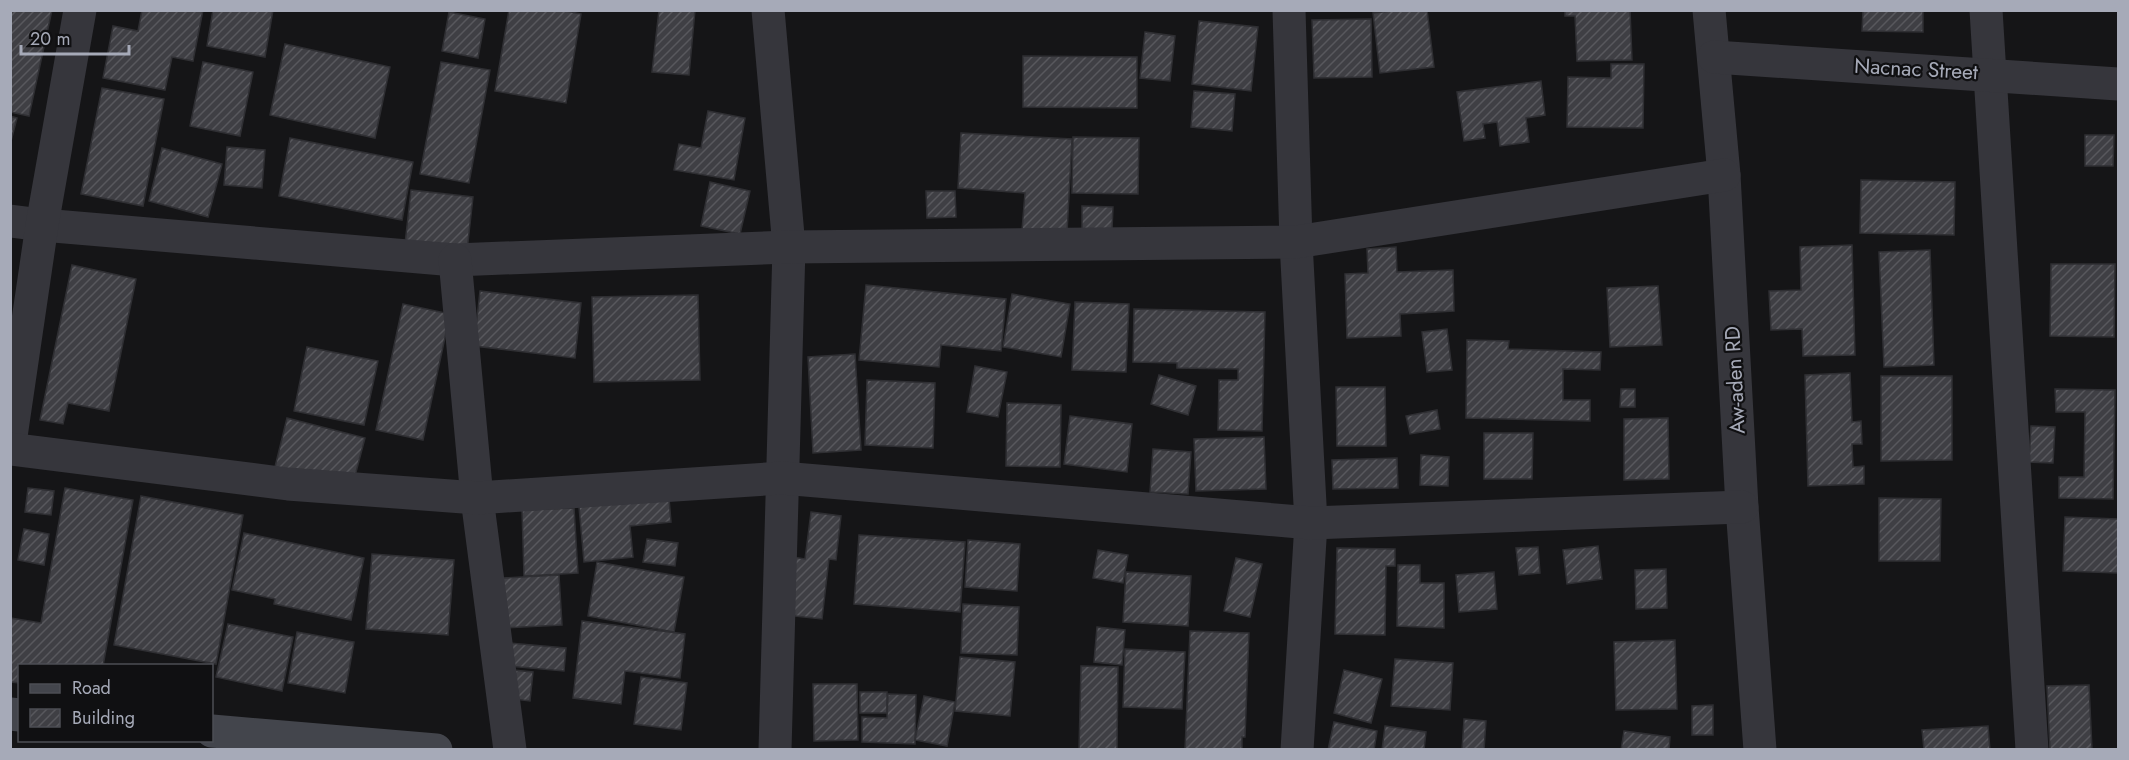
<svg xmlns="http://www.w3.org/2000/svg" width="2129" height="760" font-family="Jost,sans-serif">
	<style>
		.building { fill: url(#building-hatch); stroke: #2f2f33; stroke-width: 1.5 }
		.lines { fill: none; stroke-linecap: round; stroke-linejoin: round }
		.street { stroke: #36363c; stroke-width: 33 }
		.secondary { stroke: #43454c; stroke-width: 33 }
		.labels { text-anchor: middle; stroke-width: 4.5; stroke-linejoin: round; paint-order: stroke }
		.street-label { font-size: 21px; fill: #a6aab8; stroke: #101012 }
	</style>
	<defs>
		<pattern id="building-hatch" width="6" height="6" patternUnits="userSpaceOnUse" patternTransform="scale(1.5)"><rect width="6" height="6" fill="#3f3f44"/><path d="M-1 1l2-2M0 6l6-6M5 7l2-2" fill="none" stroke="#58585d"/></pattern>
	</defs>
	<rect width="100%" height="100%" fill="#151517"/>
	<g class="building">
		<path d="M 11,10 L 52,10 L 29,116 L 10,112 Z"/>
		<path d="M 142,10 L 203,10 L 193,61 L 172,57 L 165,90 L 103,78 L 113,26 L 138,31 Z"/>
		<path d="M 213,10 L 273,10 L 265,57 L 207,46 Z"/>
		<path d="M 509,10 L 562,10 L 581,14 L 566,103 L 495,91 Z"/>
		<path d="M 659,10 L 695,10 L 689,75 L 652,72 Z"/>
		<path d="M 1399,10 L 1427,10 L 1434,67 L 1380,73 L 1373,13 Z"/>
		<path d="M 1565,10 L 1630,10 L 1632,60 L 1577,61 L 1575,16 L 1565,16 Z"/>
		<path d="M 1863,10 L 1923,10 L 1923,32 L 1862,31 Z"/>
		<path d="M 449,12 L 485,19 L 478,58 L 442,51 Z"/>
		<path d="M 1371,19 L 1372,77 L 1314,78 L 1312,20 Z"/>
		<path d="M 1199,21 L 1258,27 L 1251,91 L 1192,84 Z"/>
		<path d="M 1145,32 L 1175,36 L 1170,81 L 1140,78 Z"/>
		<path d="M 285,44 L 390,67 L 375,138 L 270,115 Z"/>
		<path d="M 1023,56 L 1137,57 L 1137,108 L 1023,107 Z"/>
		<path d="M 203,62 L 253,72 L 240,136 L 190,126 Z"/>
		<path d="M 441,62 L 490,70 L 469,183 L 420,174 Z"/>
		<path d="M 1611,64 L 1644,64 L 1643,128 L 1567,127 L 1568,77 L 1611,78 Z"/>
		<path d="M 1541,81 L 1545,115 L 1526,118 L 1529,142 L 1500,146 L 1497,122 L 1483,124 L 1485,138 L 1464,141 L 1457,92 Z"/>
		<path d="M 102,88 L 164,99 L 143,206 L 81,194 Z"/>
		<path d="M 1194,91 L 1235,94 L 1232,131 L 1191,127 Z"/>
		<path d="M 708,111 L 745,118 L 734,180 L 674,170 L 679,144 L 701,148 Z"/>
		<path d="M 10,116 L 17,118 L 10,145 Z"/>
		<path d="M 961,133 L 1072,139 L 1067,233 L 1022,230 L 1025,193 L 958,188 Z"/>
		<path d="M 2085,135 L 2114,135 L 2113,166 L 2085,166 Z"/>
		<path d="M 1073,137 L 1139,138 L 1138,194 L 1072,193 Z"/>
		<path d="M 290,138 L 413,162 L 402,220 L 279,196 Z"/>
		<path d="M 227,147 L 265,150 L 262,188 L 224,185 Z"/>
		<path d="M 162,148 L 222,164 L 208,217 L 149,201 Z"/>
		<path d="M 1861,180 L 1955,182 L 1954,235 L 1860,233 Z"/>
		<path d="M 710,182 L 750,191 L 740,234 L 701,226 Z"/>
		<path d="M 411,190 L 473,197 L 467,251 L 405,244 Z"/>
		<path d="M 926,191 L 955,191 L 956,217 L 927,218 Z"/>
		<path d="M 1082,206 L 1113,207 L 1112,230 L 1082,229 Z"/>
		<path d="M 1852,245 L 1855,355 L 1803,356 L 1802,329 L 1771,330 L 1769,291 L 1801,290 L 1800,247 Z"/>
		<path d="M 1396,247 L 1397,272 L 1453,270 L 1454,311 L 1400,314 L 1401,336 L 1347,338 L 1345,274 L 1368,273 L 1367,249 Z"/>
		<path d="M 1930,250 L 1934,365 L 1884,367 L 1879,252 Z"/>
		<path d="M 2051,264 L 2115,264 L 2114,337 L 2050,336 Z"/>
		<path d="M 72,265 L 136,279 L 109,411 L 68,403 L 63,424 L 40,420 Z"/>
		<path d="M 866,285 L 1006,299 L 1001,351 L 941,345 L 939,367 L 859,360 Z"/>
		<path d="M 1658,286 L 1662,345 L 1610,347 L 1607,288 Z"/>
		<path d="M 480,291 L 581,303 L 575,358 L 474,346 Z"/>
		<path d="M 1012,294 L 1070,304 L 1061,357 L 1003,347 Z"/>
		<path d="M 698,295 L 700,380 L 594,382 L 592,297 Z"/>
		<path d="M 1075,302 L 1129,304 L 1126,372 L 1072,370 Z"/>
		<path d="M 403,304 L 450,314 L 423,440 L 376,430 Z"/>
		<path d="M 1134,309 L 1265,312 L 1262,431 L 1218,430 L 1219,380 L 1238,380 L 1238,369 L 1177,368 L 1177,363 L 1133,362 Z"/>
		<path d="M 1447,329 L 1452,370 L 1427,372 L 1422,332 Z"/>
		<path d="M 1467,340 L 1509,341 L 1508,349 L 1601,352 L 1600,370 L 1563,369 L 1563,400 L 1590,400 L 1590,421 L 1466,418 Z"/>
		<path d="M 307,347 L 378,361 L 364,425 L 294,411 Z"/>
		<path d="M 855,354 L 861,450 L 813,453 L 808,357 Z"/>
		<path d="M 975,366 L 1007,372 L 998,417 L 967,412 Z"/>
		<path d="M 1850,373 L 1852,422 L 1861,421 L 1862,444 L 1852,444 L 1853,467 L 1864,466 L 1864,484 L 1808,486 L 1805,375 Z"/>
		<path d="M 1159,375 L 1196,386 L 1188,415 L 1151,404 Z"/>
		<path d="M 1881,376 L 1952,376 L 1952,460 L 1881,461 Z"/>
		<path d="M 867,380 L 935,383 L 933,448 L 865,445 Z"/>
		<path d="M 1336,387 L 1385,387 L 1386,446 L 1337,446 Z"/>
		<path d="M 1621,389 L 1635,389 L 1635,407 L 1620,407 Z"/>
		<path d="M 2055,389 L 2115,390 L 2113,499 L 2059,498 L 2059,477 L 2084,477 L 2085,412 L 2056,412 Z"/>
		<path d="M 1007,403 L 1061,405 L 1060,467 L 1006,466 Z"/>
		<path d="M 1437,410 L 1440,429 L 1410,434 L 1406,416 Z"/>
		<path d="M 1070,416 L 1132,424 L 1127,472 L 1064,464 Z"/>
		<path d="M 287,418 L 365,438 L 351,491 L 274,471 Z"/>
		<path d="M 1668,418 L 1669,479 L 1624,480 L 1624,419 Z"/>
		<path d="M 2031,426 L 2055,427 L 2053,463 L 2029,462 Z"/>
		<path d="M 1484,433 L 1533,433 L 1532,479 L 1484,479 Z"/>
		<path d="M 1264,437 L 1266,489 L 1196,491 L 1194,439 Z"/>
		<path d="M 1153,449 L 1191,452 L 1188,494 L 1150,492 Z"/>
		<path d="M 1421,455 L 1449,457 L 1448,486 L 1420,485 Z"/>
		<path d="M 1397,458 L 1398,488 L 1333,489 L 1332,460 Z"/>
		<path d="M 28,488 L 54,491 L 51,515 L 25,512 Z"/>
		<path d="M 65,488 L 133,500 L 103,666 L 20,666 L 20,683 L 10,682 L 10,618 L 41,623 Z"/>
		<path d="M 141,496 L 243,515 L 216,664 L 114,645 Z"/>
		<path d="M 669,498 L 671,522 L 630,526 L 633,557 L 584,562 L 579,507 Z"/>
		<path d="M 1879,498 L 1941,499 L 1940,561 L 1879,561 Z"/>
		<path d="M 574,508 L 578,573 L 524,576 L 522,510 Z"/>
		<path d="M 811,512 L 841,516 L 836,560 L 829,559 L 822,619 L 786,615 L 793,557 L 805,559 Z"/>
		<path d="M 2065,517 L 2118,519 L 2118,573 L 2063,571 Z"/>
		<path d="M 24,529 L 49,534 L 44,565 L 18,560 Z"/>
		<path d="M 244,533 L 364,558 L 351,620 L 274,604 L 275,599 L 232,590 Z"/>
		<path d="M 859,535 L 965,542 L 960,612 L 854,604 Z"/>
		<path d="M 647,539 L 678,543 L 675,566 L 643,562 Z"/>
		<path d="M 968,540 L 1020,544 L 1017,591 L 965,587 Z"/>
		<path d="M 1598,546 L 1602,579 L 1567,584 L 1563,550 Z"/>
		<path d="M 1538,547 L 1540,573 L 1519,575 L 1516,548 Z"/>
		<path d="M 1337,548 L 1395,549 L 1395,566 L 1386,566 L 1385,635 L 1335,634 Z"/>
		<path d="M 1098,550 L 1128,555 L 1123,583 L 1093,578 Z"/>
		<path d="M 372,554 L 454,560 L 448,635 L 366,629 Z"/>
		<path d="M 1236,558 L 1262,564 L 1250,617 L 1224,611 Z"/>
		<path d="M 597,562 L 684,577 L 674,632 L 588,616 Z"/>
		<path d="M 1398,565 L 1420,565 L 1420,583 L 1444,583 L 1444,628 L 1397,626 Z"/>
		<path d="M 1666,569 L 1667,608 L 1636,609 L 1635,570 Z"/>
		<path d="M 1126,572 L 1191,576 L 1188,626 L 1123,622 Z"/>
		<path d="M 1494,572 L 1497,609 L 1459,612 L 1456,575 Z"/>
		<path d="M 559,575 L 562,625 L 505,628 L 503,578 Z"/>
		<path d="M 963,604 L 1019,607 L 1017,655 L 961,653 Z"/>
		<path d="M 582,621 L 685,634 L 680,678 L 625,671 L 621,704 L 573,698 Z"/>
		<path d="M 228,624 L 293,637 L 282,691 L 216,677 Z"/>
		<path d="M 1097,627 L 1125,630 L 1122,665 L 1094,662 Z"/>
		<path d="M 1190,631 L 1249,633 L 1245,737 L 1242,737 L 1242,750 L 1185,750 Z"/>
		<path d="M 297,632 L 354,642 L 345,693 L 288,683 Z"/>
		<path d="M 1675,640 L 1677,709 L 1616,710 L 1614,642 Z"/>
		<path d="M 509,643 L 566,648 L 564,671 L 508,666 Z"/>
		<path d="M 1125,649 L 1185,652 L 1182,709 L 1123,707 Z"/>
		<path d="M 960,657 L 1015,662 L 1010,716 L 955,711 Z"/>
		<path d="M 1395,659 L 1453,663 L 1450,710 L 1391,706 Z"/>
		<path d="M 1081,666 L 1118,667 L 1117,750 L 1079,750 Z"/>
		<path d="M 503,669 L 533,672 L 530,701 L 499,697 Z"/>
		<path d="M 1344,670 L 1382,679 L 1371,723 L 1334,713 Z"/>
		<path d="M 641,677 L 687,683 L 681,730 L 634,724 Z"/>
		<path d="M 813,684 L 857,684 L 858,740 L 814,741 Z"/>
		<path d="M 2089,685 L 2092,750 L 2050,750 L 2047,686 Z"/>
		<rect x="860" y="692" width="27" height="21"/>
		<path d="M 888,694 L 916,695 L 915,744 L 862,742 L 862,717 L 887,718 Z"/>
		<path d="M 924,696 L 955,702 L 947,746 L 915,740 Z"/>
		<path d="M 1713,705 L 1713,735 L 1692,735 L 1692,706 Z"/>
		<path d="M 1464,719 L 1486,721 L 1484,750 L 1462,750 Z"/>
		<path d="M 1334,722 L 1377,731 L 1374,750 L 1328,750 Z"/>
		<path d="M 1385,726 L 1426,732 L 1424,750 L 1382,750 Z"/>
		<path d="M 1988,726 L 1990,750 L 1924,750 L 1922,730 Z"/>
		<path d="M 1624,731 L 1670,737 L 1669,750 L 1621,750 Z"/>
	</g>
	<g class="lines">
		<g class="street">
			<path d="M 768,10 L 789,247 L 775,750"/>
			<path d="M 1289,10 L 1296,242 L 1311,523 L 1297,750"/>
			<path d="M 1709,10 L 1724,175 L 1742,507 L 1760,750"/>
			<path d="M 1986,10 L 2032,750"/>
			<path d="M 1714,57 L 2118,84"/>
			<path d="M 10,221 L 42,225 L 455,260 L 789,247 L 1296,242 L 1724,175"/>
			<path d="M 455,260 L 477,498 L 510,750"/>
			<path d="M 10,443 L 42,225 L 80,10"/>
			<path d="M 10,449 L 288,484 L 477,498 L 782,478 L 1311,523 L 1742,507"/>
		</g>
		<g class="secondary">
			<path d="M 10,714 L 20,715"/>
			<path d="M 212,731 L 436,750"/>
		</g>
	</g>
	<g class="labels">
		<g class="street-label">
			<text transform="translate(1916 69) rotate(3)" y="7">Nacnac Street</text>
			<text transform="translate(1735 380) rotate(-93)" y="7">Aw-aden RD</text>
		</g>
	</g>
	<rect width="2129" height="760" fill="none" stroke="#a6aab8" stroke-width="24"/>
	<rect x="18" y="664" width="195" height="78" fill="#101012" stroke="#4c4e54" stroke-width="1.5"/>
	<rect x="30" y="684" width="30" height="9" fill="#43454c" stroke="#4c4e54" stroke-width="1.5"/>
	<text x="72" y="694" font-size="18" fill="#a6aab8">Road</text>
	<rect x="30" y="709" width="30" height="18" fill="url(#building-hatch)" stroke="#4c4e54" stroke-width="1.5"/>
	<text x="72" y="724" font-size="18" fill="#a6aab8">Building</text>
	<path d="M21 45v9h108v-9" fill="none" stroke="#a6aab8" stroke-width="3"/>
	<text x="30" y="45" font-size="18" fill="#a6aab8" stroke="#101012" stroke-width="4.5" paint-order="stroke">20 m</text>
</svg>
